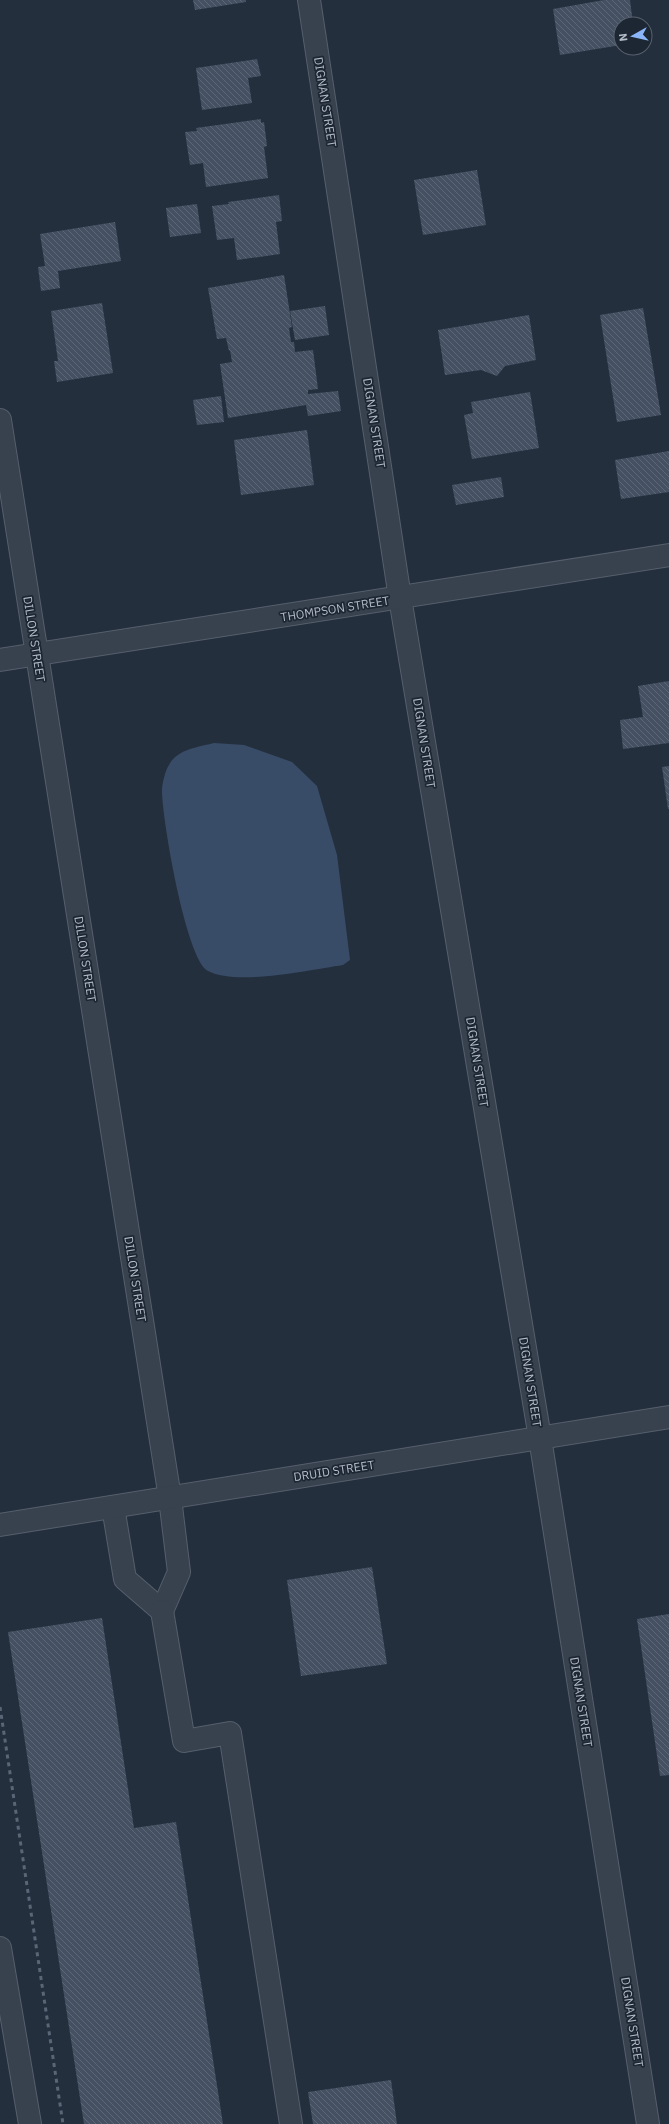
<svg xmlns="http://www.w3.org/2000/svg" width="669" height="2124" font-family="'IBM Plex Sans',sans-serif">
	<style>
		.water { fill: #394c67 }
		.building { fill: url(#building-back-hatch) }
		.lines { fill: none; stroke-linecap: round; stroke-linejoin: round }
		.minor-casing { stroke: #565f6c; stroke-width: 24 }
		.minor { stroke: #38414e; stroke-width: 22 }
		.rail { stroke: #5a6575; stroke-width: 3; stroke-dasharray: 4 4; stroke-linecap: butt }
		.labels { text-anchor: middle; stroke-width: 3.5; stroke-linejoin: round; paint-order: stroke }
		.street-label { font-size: 12px; fill: #b4bcc9; stroke: #1d2633 }
	</style>
	<defs>
		<pattern id="building-back-hatch" width="6" height="6" patternUnits="userSpaceOnUse"><rect width="6" height="6" fill="#455162"/><path d="M-1 5l2 2M0 0l6 6M5-1l2 2" fill="none" stroke="#5d6877"/></pattern>
	</defs>
	<rect width="100%" height="100%" fill="#242f3e"/>
	<path class="water" d="M 214,743 L 244,745 L 292,762 L 317,786 L 337,855 L 350,960 L 343,965 C 309,970 237,986 208,971 C 186,960 162,818 162,791 C 162,784 165,771 169,765 C 177,749 199,747 214,743 Z"/>
	<g class="building">
		<path d="M 193,0 L 246,0 L 246,2 L 195,10 Z"/>
		<path d="M 604,0 L 630,0 L 633,24 L 621,24 L 621,45 L 560,55 L 553,9 Z"/>
		<path d="M 257,59 L 261,76 L 248,78 L 252,103 L 202,110 L 196,68 Z"/>
		<path d="M 261,119 L 261,123 L 264,122 L 267,146 L 264,147 L 268,178 L 206,187 L 203,163 L 190,165 L 185,132 L 197,131 L 196,128 Z"/>
		<path d="M 477,170 L 486,225 L 423,235 L 414,180 Z"/>
		<path d="M 279,195 L 282,221 L 276,222 L 280,254 L 237,260 L 234,238 L 217,240 L 212,206 L 229,204 L 228,202 Z"/>
		<path d="M 197,204 L 201,233 L 170,237 L 166,208 Z"/>
		<path d="M 115,222 L 121,261 L 58,271 L 60,288 L 41,291 L 38,267 L 45,266 L 40,234 Z"/>
		<path d="M 284,275 L 292,327 L 289,328 L 291,342 L 294,342 L 295,352 L 313,350 L 318,389 L 308,390 L 308,394 L 338,391 L 341,411 L 308,416 L 306,405 L 228,418 L 220,364 L 232,362 L 230,350 L 229,351 L 226,338 L 217,339 L 208,288 Z"/>
		<path d="M 102,303 L 113,373 L 57,382 L 54,361 L 58,361 L 51,311 Z"/>
		<path d="M 325,306 L 329,335 L 295,340 L 290,311 Z"/>
		<path d="M 643,308 L 661,415 L 617,422 L 600,315 Z"/>
		<path d="M 529,315 L 536,360 L 505,366 L 497,376 L 481,370 L 445,375 L 438,330 Z"/>
		<path d="M 530,392 L 539,448 L 472,459 L 464,415 L 473,413 L 471,402 Z"/>
		<path d="M 221,396 L 224,422 L 197,425 L 193,400 Z"/>
		<path d="M 307,430 L 314,485 L 241,495 L 234,440 Z"/>
		<path d="M 669,451 L 669,492 L 621,499 L 615,460 Z"/>
		<path d="M 501,477 L 504,497 L 456,505 L 452,485 Z"/>
		<path d="M 669,681 L 669,743 L 623,749 L 620,720 L 643,717 L 638,686 Z"/>
		<path d="M 669,766 L 669,809 L 668,809 L 662,767 Z"/>
		<path d="M 372,1567 L 387,1664 L 301,1676 L 287,1580 Z"/>
		<path d="M 669,1614 L 669,1775 L 660,1776 L 637,1619 Z"/>
		<path d="M 102,1618 L 134,1828 L 176,1822 L 223,2124 L 84,2124 L 8,1632 Z"/>
		<path d="M 391,2080 L 397,2124 L 313,2124 L 308,2092 Z"/>
	</g>
	<g class="lines">
		<g class="minor-casing">
			<g id="minor">
				<path d="M 309,0 L 400,598 L 540,1438 L 648,2124"/>
				<path d="M 0,420 L 170,1498 L 179,1572 L 162,1611 L 125,1579 L 113,1507"/>
				<path d="M 0,660 L 669,555"/>
				<path d="M 0,1525 L 669,1417"/>
				<path d="M 162,1611 L 184,1741 L 230,1733 L 291,2124"/>
				<path d="M 0,1948 L 30,2124"/>
			</g>
		</g>
		<use href="#minor" class="minor"/>
		<path class="rail" d="M 0,1707 L 63,2124"/>
	</g>
	<g class="labels">
		<g class="street-label">
			<text transform="translate(325 102) rotate(81)" y="4">DIGNAN STREET</text>
			<text transform="translate(374 423) rotate(81)" y="4">DIGNAN STREET</text>
			<text transform="translate(335 609) rotate(-9)" y="4">THOMPSON STREET</text>
			<text transform="translate(34 639) rotate(81)" y="4">DILLON STREET</text>
			<text transform="translate(424 743) rotate(81)" y="4">DIGNAN STREET</text>
			<text transform="translate(85 959) rotate(81)" y="4">DILLON STREET</text>
			<text transform="translate(477 1062) rotate(81)" y="4">DIGNAN STREET</text>
			<text transform="translate(135 1279) rotate(81)" y="4">DILLON STREET</text>
			<text transform="translate(530 1382) rotate(81)" y="4">DIGNAN STREET</text>
			<text transform="translate(334 1471) rotate(-9)" y="4">DRUID STREET</text>
			<text transform="translate(581 1702) rotate(81)" y="4">DIGNAN STREET</text>
			<text transform="translate(632 2022) rotate(81)" y="4">DIGNAN STREET</text>
		</g>
	</g>
	<g transform="translate(633 36) rotate(262)"><circle r="19" fill="#1d2633" stroke="#59626f"/>
	<path d="M0-3L7 15L0 10L-7 15Z" fill="#8ab4f8"/>
	<text y="-6" font-size="11" font-weight="bold" text-anchor="middle" fill="#b4bcc9">N</text>
	</g>
</svg>
